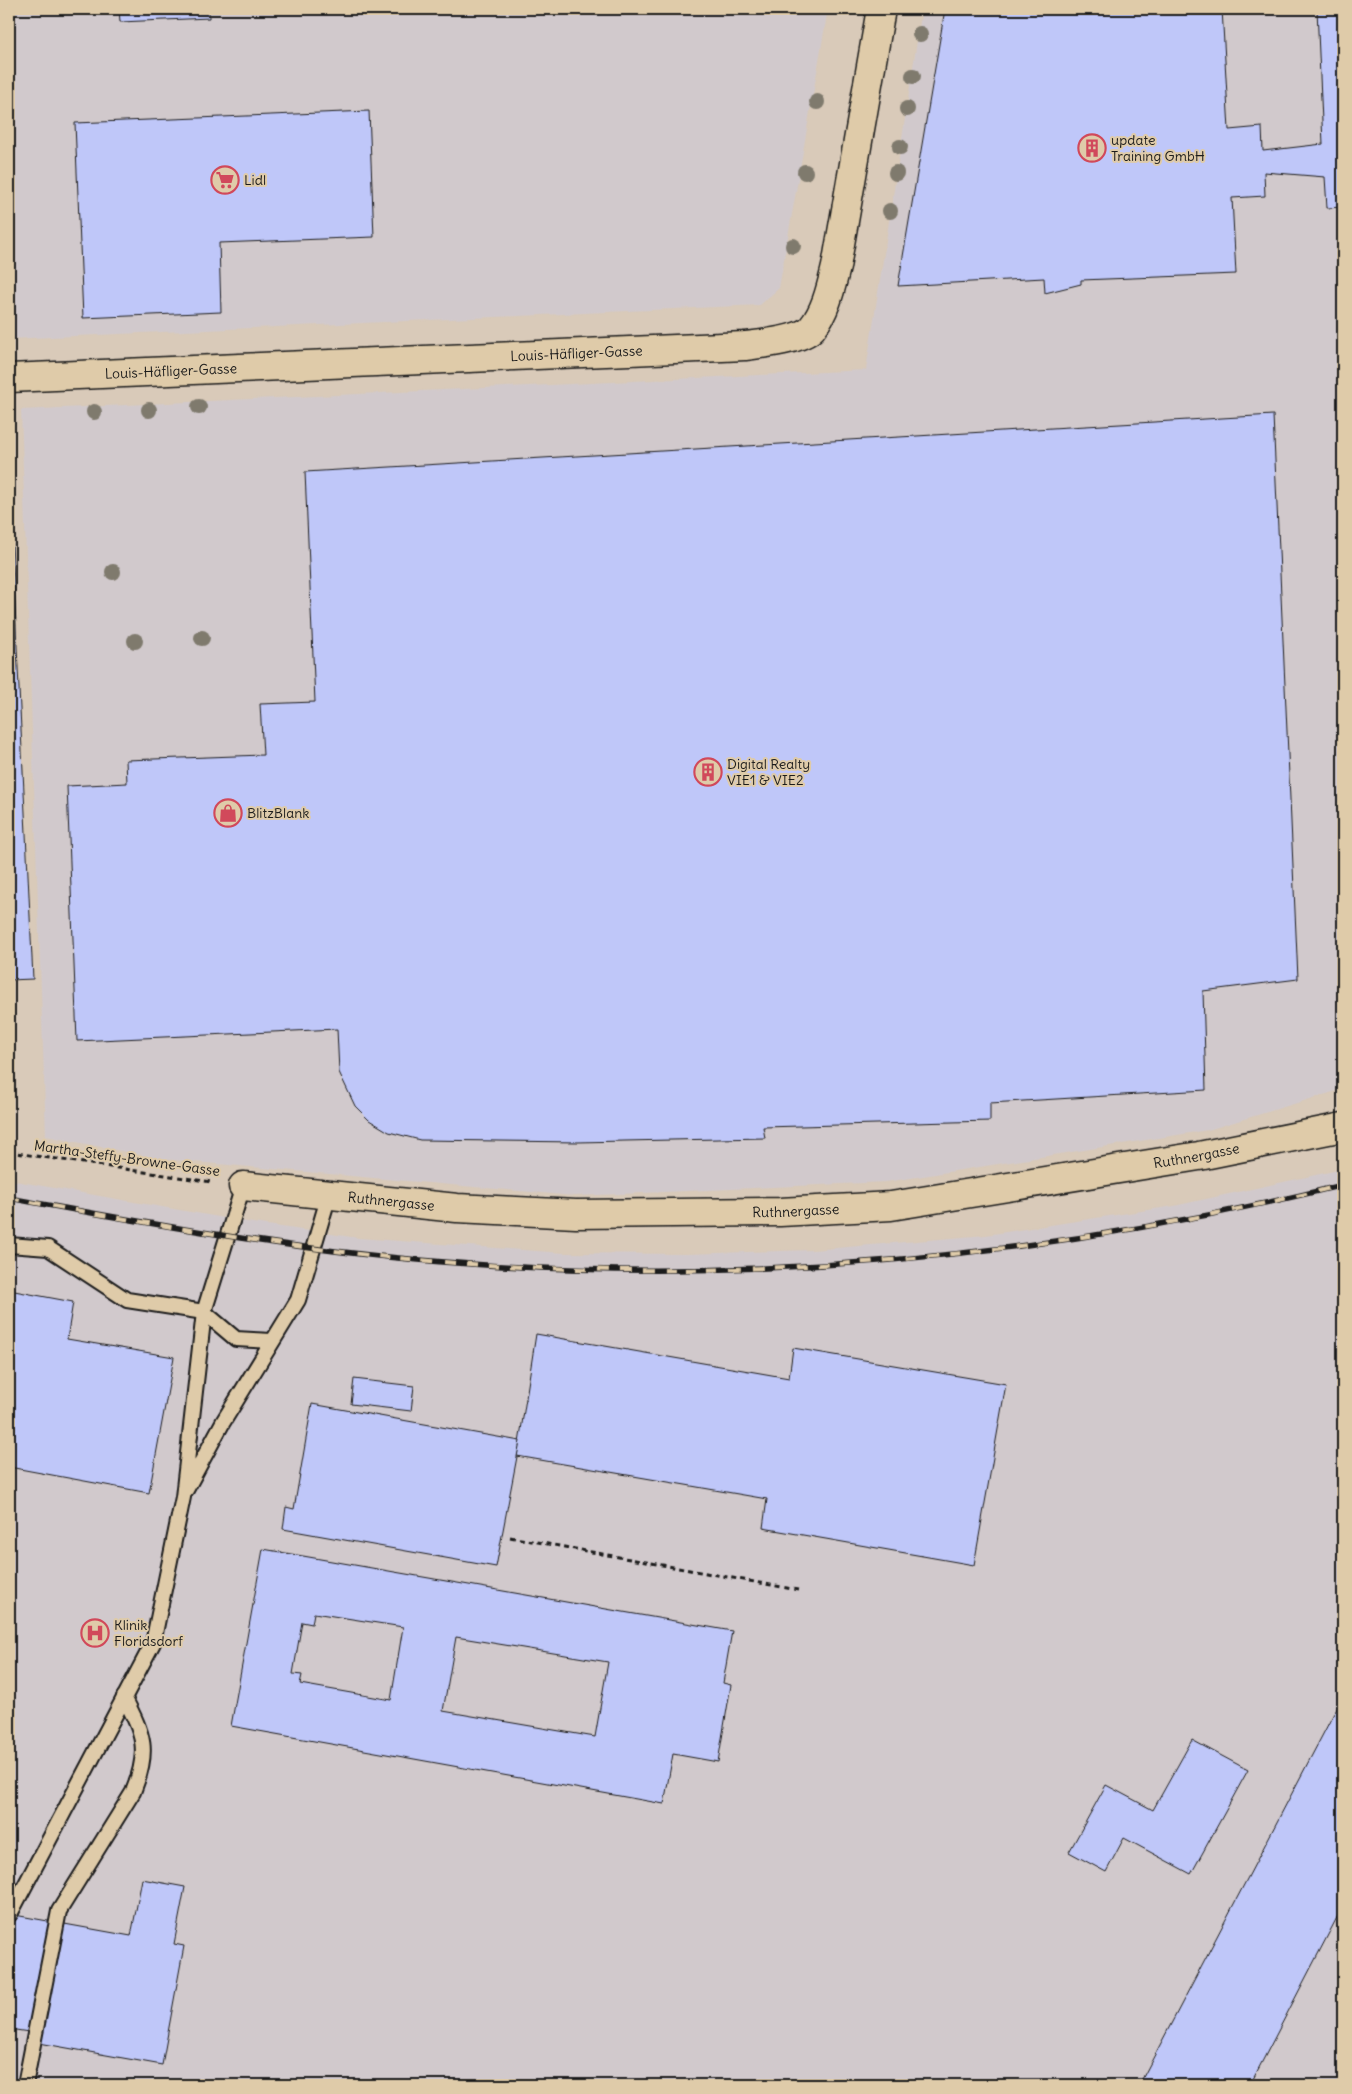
<svg xmlns="http://www.w3.org/2000/svg" width="1352" height="2094" font-family="Delius,sans-serif">
	<style>
		.built { fill: #d1c9cc }
		.building { fill: #bfc7f9; stroke: #1c1c1c; fill-rule: evenodd }
		.lines { fill: none; stroke-linecap: round; stroke-linejoin: round }
		.lane-casing { stroke: #1c1c1c; stroke-width: 18 }
		.street-casing { stroke: #1c1c1c; stroke-width: 31 }
		.path { stroke: #1c1c1c; stroke-width: 3; stroke-dasharray: 5 4; stroke-linecap: butt }
		.lane { stroke: #dfcba9; stroke-width: 14 }
		.street { stroke: #dfcba9; stroke-width: 28 }
		.rail-casing { stroke: #1c1c1c; stroke-width: 5.5 }
		.rail { stroke: #dfcba9; stroke-width: 4; stroke-dasharray: 11; stroke-linecap: butt }
		.tree { fill: #7f7a6d }
		.labels { text-anchor: middle; stroke-width: 4; stroke-linejoin: round; paint-order: stroke }
		.poi-label { font-size: 14px; fill: #1c1c1c; stroke: #dfcba9; text-anchor: start }
		.street-label { font-size: 14px; fill: #1c1c1c; stroke: #dfcba9 }
	</style>
	<rect width="100%" height="100%" fill="#d9cab9"/>
	<filter id="ink" filterUnits="userSpaceOnUse"><feTurbulence type="fractalNoise" baseFrequency=".02" numOctaves="2"/><feDisplacementMap in="SourceGraphic" scale="10" xChannelSelector="R" yChannelSelector="G"/><feConvolveMatrix kernelMatrix="1 2 1 2 8 2 1 2 1" color-interpolation-filters="sRGB"/></filter>
	<g filter="url(#ink)">
		<g class="built">
			<path d="M 9,9 L 828,9 L 779,288 L 760,305 L 9,339 Z"/>
			<path d="M 922,9 L 1343,9 L 1343,1089 L 1208,1130 L 886,1182 L 575,1196 L 162,1159 L 46,1136 L 21,410 L 866,370 Z"/>
			<path d="M 1343,1169 L 1343,2085 L 9,2085 L 9,1180 L 253,1223 L 359,1238 L 564,1253 L 687,1254 L 813,1250 L 986,1235 L 1174,1206 Z"/>
		</g>
		<g class="building">
			<path d="M 119,9 L 209,9 L 209,18 L 120,22 Z"/>
			<path d="M 945,9 L 1222,9 L 1229,130 L 1262,127 L 1263,151 L 1323,144 L 1317,9 L 1343,9 L 1343,207 L 1327,208 L 1325,177 L 1264,172 L 1265,196 L 1232,198 L 1236,274 L 1081,280 L 1081,284 L 1045,293 L 1044,278 L 898,286 Z"/>
			<path d="M 369,111 L 374,237 L 219,243 L 221,312 L 83,318 L 75,123 Z"/>
			<path d="M 1273,415 L 1298,979 L 1203,991 L 1206,1090 L 990,1103 L 990,1121 L 763,1127 L 765,1138 L 578,1142 L 420,1140 L 389,1132 L 369,1120 L 355,1106 L 339,1072 L 337,1029 L 77,1041 L 67,786 L 127,783 L 126,760 L 263,755 L 260,704 L 315,702 L 305,472 Z"/>
			<path d="M 9,480 L 33,979 L 9,980 Z"/>
			<path d="M 9,1290 L 73,1302 L 67,1339 L 174,1357 L 149,1493 L 9,1467 Z"/>
			<path d="M 536,1334 L 789,1378 L 793,1348 L 1006,1384 L 974,1565 L 763,1528 L 767,1499 L 517,1456 Z"/>
			<path d="M 354,1379 L 414,1386 L 411,1411 L 351,1404 Z"/>
			<path d="M 312,1404 L 520,1441 L 496,1567 L 283,1529 L 286,1507 L 294,1509 Z"/>
			<path d="M 263,1549 L 732,1631 L 723,1683 L 731,1685 L 718,1762 L 673,1754 L 664,1804 L 231,1726 ZM 314,1613 L 403,1627 L 391,1700 L 300,1684 L 302,1675 L 293,1674 L 302,1622 L 312,1624 ZM 456,1637 L 608,1662 L 595,1737 L 443,1711 Z"/>
			<path d="M 1343,1696 L 1343,1906 L 1250,2085 L 1139,2085 Z"/>
			<path d="M 1192,1740 L 1248,1770 L 1191,1874 L 1124,1838 L 1106,1872 L 1069,1852 L 1106,1785 L 1153,1810 Z"/>
			<path d="M 142,1879 L 185,1887 L 174,1944 L 184,1946 L 162,2065 L 28,2041 L 29,2032 L 9,2029 L 9,1914 L 131,1936 Z"/>
		</g>
		<g class="lines">
			<g class="lane-casing">
				<g id="lane">
					<path d="M 9,1245 L 48,1248 L 127,1300 L 204,1312 L 236,1339 L 272,1341"/>
					<path d="M 186,1490 L 223,1422 L 298,1300 L 329,1195"/>
					<path d="M 10,1914 L 153,1643 L 183,1497 L 204,1312 L 243,1186"/>
					<path d="M 25,2085 L 59,1911 L 133,1792 C 150,1750 144,1736 124,1697"/>
				</g>
			</g>
			<g class="street-casing">
				<g id="street">
					<path id="s1" d="M 9,378 L 745,346 C 761,344 801,340 812,328 C 826,311 831,287 836,267 L 881,9"/>
					<path id="s2" d="M 243,1186 L 457,1208 L 576,1214 L 780,1212 L 891,1206 L 1199,1156 L 1343,1127"/>
				</g>
			</g>
			<g class="path">
				<path d="M 9,1152 L 212,1182"/>
				<path d="M 510,1537 L 798,1590"/>
			</g>
			<use href="#lane" class="lane"/>
			<use href="#street" class="street"/>
			<g class="rail-casing">
				<path id="rail" d="M 9,1198 C 162,1226 315,1254 471,1264 C 764,1284 1058,1255 1343,1185"/>
			</g>
			<use href="#rail" class="rail"/>
		</g>
		<g class="tree">
			<circle cx="920" cy="34" r="8"/>
			<circle cx="913" cy="76" r="8"/>
			<circle cx="817" cy="102" r="8"/>
			<circle cx="907" cy="109" r="8"/>
			<circle cx="900" cy="147" r="8"/>
			<circle cx="805" cy="172" r="8"/>
			<circle cx="896" cy="173" r="8"/>
			<circle cx="890" cy="211" r="8"/>
			<circle cx="793" cy="246" r="8"/>
			<circle cx="199" cy="407" r="8"/>
			<circle cx="149" cy="410" r="8"/>
			<circle cx="94" cy="412" r="8"/>
			<circle cx="113" cy="572" r="8"/>
			<circle cx="202" cy="638" r="8"/>
			<circle cx="135" cy="641" r="8"/>
		</g>
	</g>
	<defs>
		<g id="building-ring" transform="scale(1.4375)"><circle r="9.5" fill="#dfcba9" stroke="#d1495b" stroke-width="1.5"/><path d="M-4-6H4V6H1V3H-1V6H-4ZM-2.5-4.3h1.7v1.8h-1.7ZM.8-4.3h1.7v1.8H.8ZM-2.5-1h1.7V.8h-1.7ZM.8-1h1.7V.8H.8Z" fill="#d1495b"/></g>
		<g id="supermarket-ring" transform="scale(1.4375)"><circle r="9.5" fill="#dfcba9" stroke="#d1495b" stroke-width="1.5"/><path d="M-6-5.5h2.5l.6 2H6L4.5 2H-2.5L-4.4-4H-6ZM-1.5 3.2a1.3 1.3 0 1 0 .1 0ZM3 3.2a1.3 1.3 0 1 0 .1 0Z" fill="#d1495b"/></g>
		<g id="shop-ring" transform="scale(1.4375)"><circle r="9.5" fill="#dfcba9" stroke="#d1495b" stroke-width="1.5"/><path d="M-5-2.5h2.3a2.7 3.5 0 0 1 5.4 0H5L5.5 6h-11ZM-1.5-2.5h3a1.5 2.3 0 0 0-3 0Z" fill="#d1495b"/></g>
		<g id="hospital-ring" transform="scale(1.4375)"><circle r="9.5" fill="#dfcba9" stroke="#d1495b" stroke-width="1.5"/><path d="M-5-5h3v3.5h4V-5h3V5h-3V1.5h-4V5h-3Z" fill="#d1495b"/></g>
	</defs>
	<g fill-rule="evenodd">
		<use href="#building-ring" x="1092" y="148"/>
		<use href="#supermarket-ring" x="225" y="180"/>
		<use href="#building-ring" x="708" y="772"/>
		<use href="#shop-ring" x="228" y="813"/>
		<use href="#hospital-ring" x="95" y="1633"/>
	</g>
	<g class="labels">
		<g class="poi-label">
			<text x="1111" y="145">update<tspan x="1111" dy="16">Training GmbH</tspan></text>
			<text x="244" y="185">Lidl</text>
			<text x="727" y="769">Digital Realty<tspan x="727" dy="16">VIE1 &amp; VIE2</tspan></text>
			<text x="247" y="818">BlitzBlank</text>
			<text x="114" y="1630">Klinik<tspan x="114" dy="16">Floridsdorf</tspan></text>
		</g>
		<g class="street-label">
			<text dy="5" stroke="none"><textPath href="#s1" startOffset="568">Louis-Häfliger-Gasse</textPath></text>
			<text dy="5" stroke="none"><textPath href="#s1" startOffset="162">Louis-Häfliger-Gasse</textPath></text>
			<text dy="5" stroke="none"><textPath href="#s2" startOffset="959">Ruthnergasse</textPath></text>
			<text transform="translate(127 1158) rotate(8)" y="5">Martha-Steffy-Browne-Gasse</text>
			<text dy="5" stroke="none"><textPath href="#s2" startOffset="149">Ruthnergasse</textPath></text>
			<text dy="5" stroke="none"><textPath href="#s2" startOffset="554">Ruthnergasse</textPath></text>
		</g>
	</g>
	<rect width="1352" height="2094" fill="none" stroke="#dfcba9" stroke-width="30"/>
	<rect x="15" y="15" width="1322" height="2064" fill="none" stroke="#1c1c1c" stroke-width="2" filter="url(#ink)"/>
</svg>
